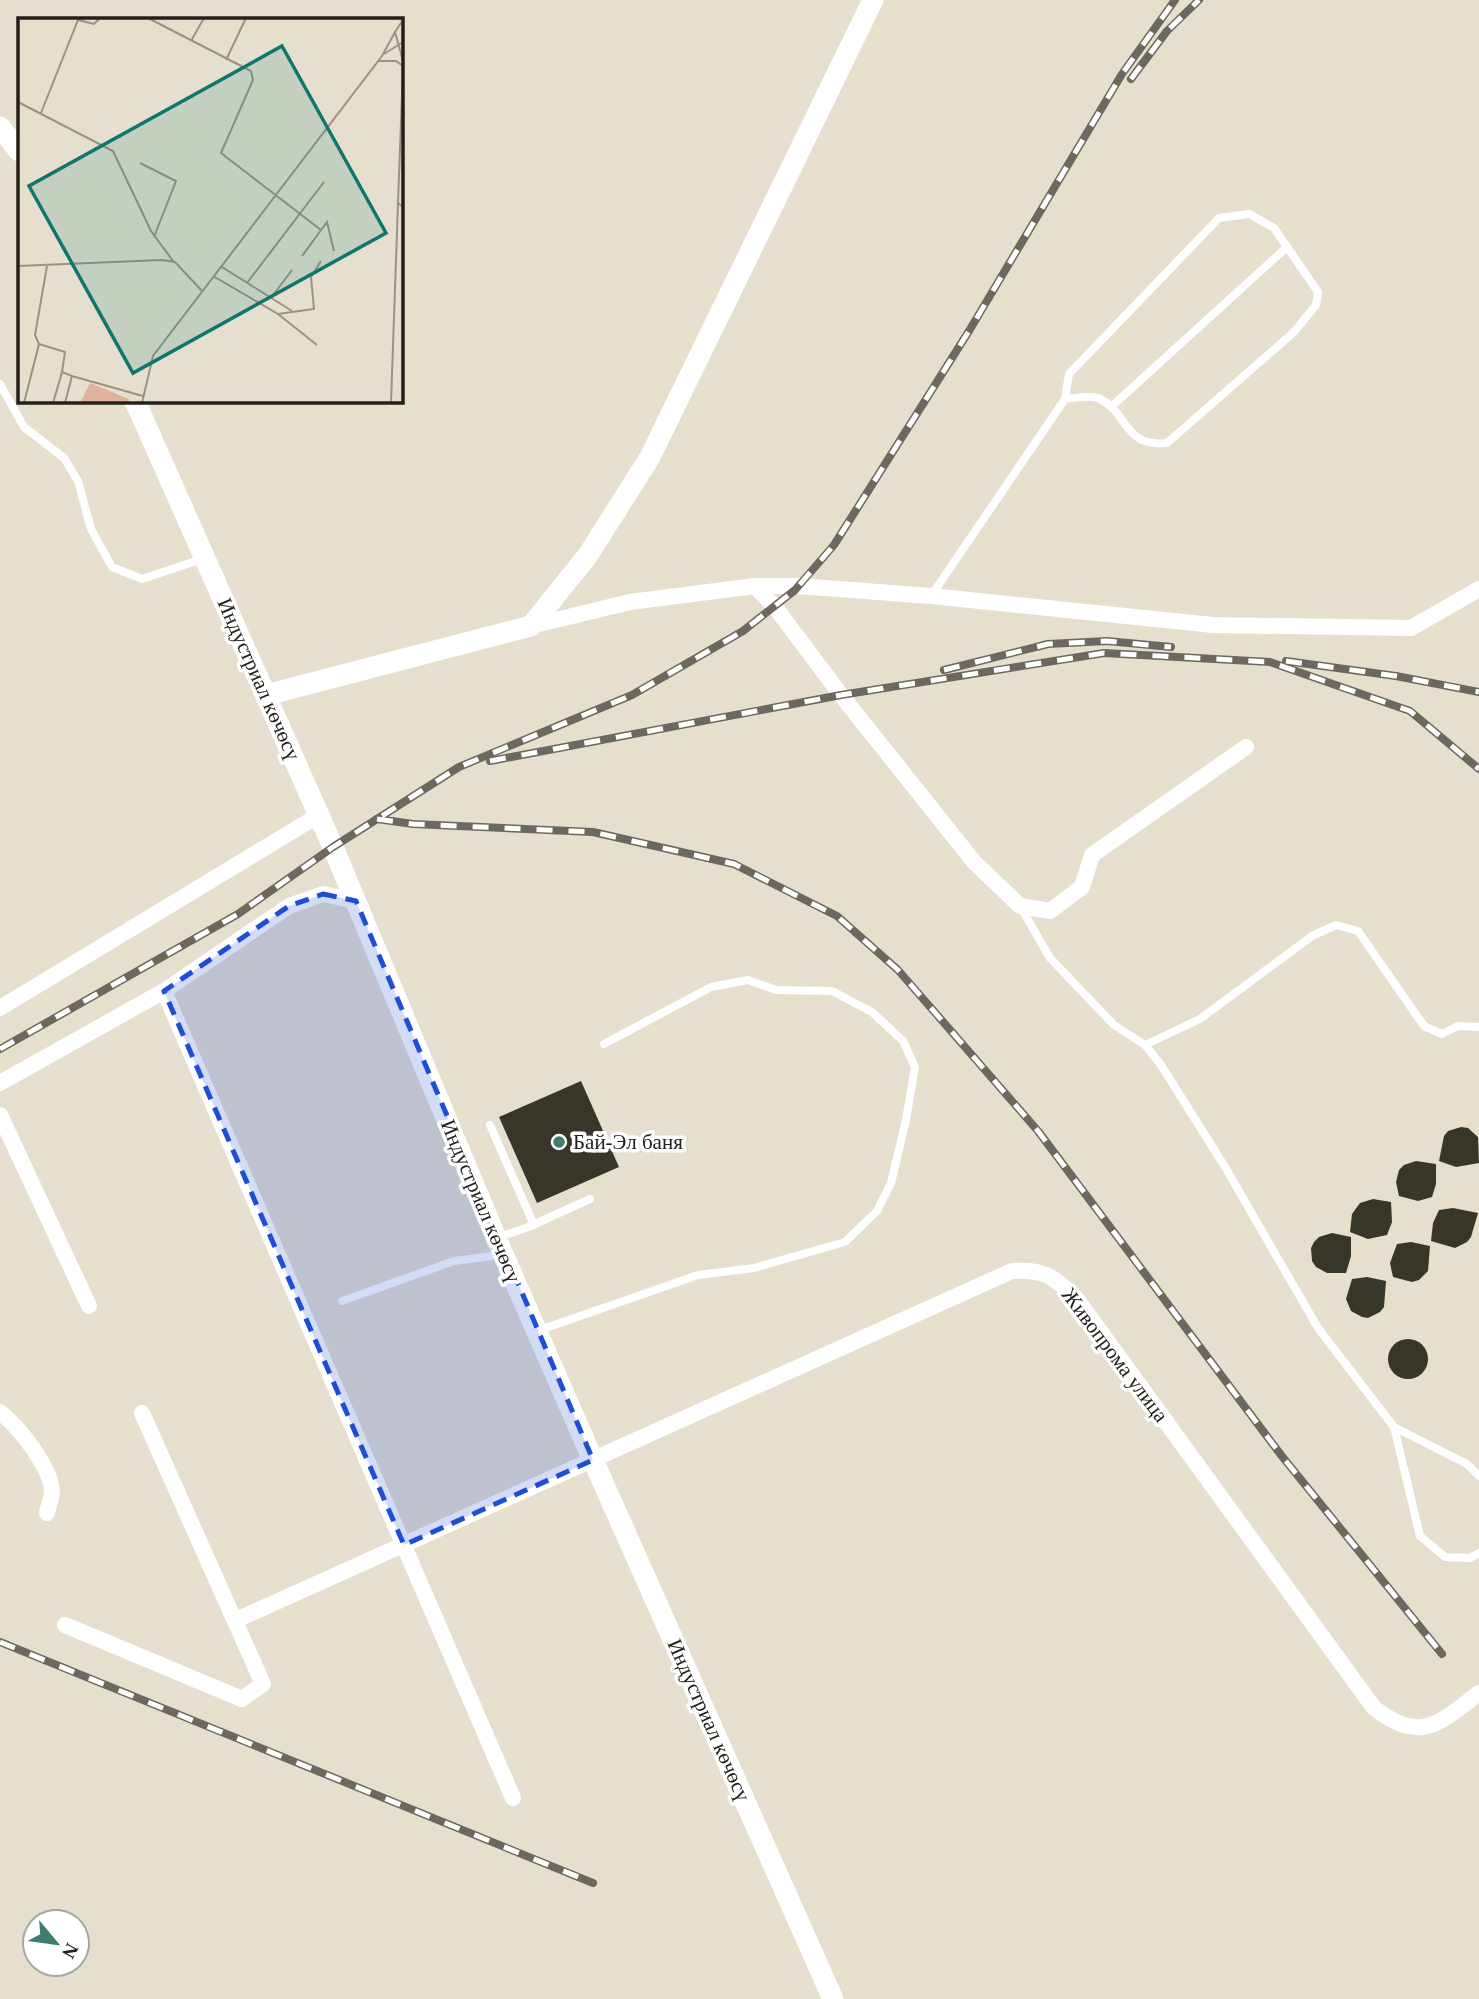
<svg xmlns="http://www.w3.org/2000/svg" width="1479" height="1999" font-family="Georgia,serif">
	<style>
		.building { fill: #373628 }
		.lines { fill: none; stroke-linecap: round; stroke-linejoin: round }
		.service { stroke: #fff; stroke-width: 8 }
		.minor { stroke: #fff; stroke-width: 16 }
		.secondary { stroke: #fff; stroke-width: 21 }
		.rail-casing { stroke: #6d685e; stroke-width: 8 }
		.rail { stroke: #fff; stroke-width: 5; stroke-dasharray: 16; stroke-linecap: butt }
		.marked { fill: #1d4ed8; fill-opacity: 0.2; stroke: #1d4ed8; stroke-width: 5; stroke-dasharray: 14 9; stroke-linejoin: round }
		.poi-dot { fill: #3c7f70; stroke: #fff; stroke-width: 2.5 }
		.labels { text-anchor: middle; stroke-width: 7; stroke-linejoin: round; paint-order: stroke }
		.street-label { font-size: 21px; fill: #23201a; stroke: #fff }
		.poi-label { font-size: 21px; fill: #23201a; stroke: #fff; text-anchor: start }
		.inset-road { fill: none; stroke: #989386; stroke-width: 2 }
		.view { fill: #0f766e; fill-opacity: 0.15; stroke: #0f766e; stroke-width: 3.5 }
		.inset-edge { fill: none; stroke: #23201a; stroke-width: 3.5 }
	</style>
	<rect width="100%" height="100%" fill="#e6dfce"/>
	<g class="building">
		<path d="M 581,1081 L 619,1167 L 537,1203 L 499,1117 Z"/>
		<path d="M 1461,1127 L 1468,1128 L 1478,1137 L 1479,1163 L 1456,1167 L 1439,1161 L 1444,1136 L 1448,1131 Z"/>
		<path d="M 1416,1161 L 1436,1164 L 1436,1184 L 1432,1197 L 1418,1201 L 1399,1196 L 1396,1182 L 1399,1170 L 1404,1165 Z"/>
		<path d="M 1373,1199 L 1391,1202 L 1392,1222 L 1387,1235 L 1368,1239 L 1350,1232 L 1352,1214 L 1360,1203 Z"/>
		<path d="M 1453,1208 L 1478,1213 L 1471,1237 L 1467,1242 L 1455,1248 L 1431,1241 L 1433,1223 L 1439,1210 Z"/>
		<path d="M 1332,1233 L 1351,1237 L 1351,1256 L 1346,1273 L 1327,1273 L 1316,1267 L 1312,1261 L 1311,1248 L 1314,1242 L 1319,1237 Z"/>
		<path d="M 1411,1242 L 1430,1246 L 1428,1271 L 1419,1280 L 1412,1282 L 1393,1277 L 1390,1263 L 1397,1244 Z"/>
		<path d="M 1367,1277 L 1386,1281 L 1384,1307 L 1380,1312 L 1368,1318 L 1362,1317 L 1351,1311 L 1346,1299 L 1352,1279 Z"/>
		<circle cx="1408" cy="1359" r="20"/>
	</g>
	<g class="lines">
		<g class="service">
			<path d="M 0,384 L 24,427 L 64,458 L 78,481 L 91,529 L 112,567 L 142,579 L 202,559"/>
			<path d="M 1111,407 L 1287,247"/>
			<path d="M 931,596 L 1065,399 L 1069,374 L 1219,218 L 1249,214 L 1274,228 L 1318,292 L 1316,305 L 1294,332 L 1167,443 C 1123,448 1128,411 1098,398 C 1089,395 1075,398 1065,399"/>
			<path d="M 1020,906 L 1050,958 L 1114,1025 L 1145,1045 L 1161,1065 L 1225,1167 L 1318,1328 L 1394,1427 L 1420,1536 L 1445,1557 L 1470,1558 L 1479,1553"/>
			<path d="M 1145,1045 L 1200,1019 L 1312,936 L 1336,925 L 1358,931 L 1424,1026 L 1442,1034 L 1458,1026 L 1479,1027"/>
			<path d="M 490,1125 L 534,1225"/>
			<path d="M 496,1238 L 526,1228 L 590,1199"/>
			<path d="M 342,1301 L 454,1261 L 501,1255"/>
			<path d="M 537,1331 L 698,1275 L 754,1268 L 845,1242 L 877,1211 L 891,1183 L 906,1120 L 915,1067 L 903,1041 L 872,1012 L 832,991 L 776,990 L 748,980 L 711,987 L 604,1044"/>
			<path d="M 1394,1427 L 1467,1464 L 1479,1476"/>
		</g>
		<g class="minor">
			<path d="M 755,586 L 775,607 L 841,695 L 974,862 L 1020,906 L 1050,911 L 1082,887 L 1092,855 L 1246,747"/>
			<path d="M 531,626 L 630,602 L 755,586 L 798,586 L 931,596 L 1213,625 L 1411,628 L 1479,589"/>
			<path d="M 164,991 L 513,1798"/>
			<path d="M 0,1008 L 319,815"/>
			<path d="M 0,1083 L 164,991 L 289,906 L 323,894 L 356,901"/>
			<path d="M 0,1115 L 89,1306"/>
			<path d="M 0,1412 C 19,1427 50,1466 52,1491 C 52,1498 48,1507 47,1513"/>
			<path d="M 236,1620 L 1012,1271 C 1045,1269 1052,1276 1076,1298 L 1374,1708 C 1421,1744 1438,1724 1479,1693"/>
			<path d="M 65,1625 L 242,1699 L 263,1684 L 142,1413"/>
		</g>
		<g class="secondary">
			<path d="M 0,127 L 19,151"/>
			<path d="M 135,401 L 333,847 L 496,1238 L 593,1460 L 833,1999"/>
			<path d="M 266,695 L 531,626 L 588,555 L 650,457 L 873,0"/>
		</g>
		<g class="rail-casing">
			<g id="rail">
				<path d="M 1131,79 L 1167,31 L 1199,0"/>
				<path d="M 1286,661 L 1396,676 L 1479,692"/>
				<path d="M 944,670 L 1048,644 L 1107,641 L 1171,647"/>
				<path d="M 490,761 L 841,695 L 1104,653 L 1270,662 L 1410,711 L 1479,769"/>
				<path d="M 377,819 L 413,824 L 593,832 L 734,864 L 837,916 L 898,970 L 1038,1131 L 1281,1455 L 1442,1654"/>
				<path d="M 0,1049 L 238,914 L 333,847 L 459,767 L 632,695 L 743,631 L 795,590 L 834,545 L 969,331 L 1122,74 L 1175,0"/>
				<path d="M 0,1642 L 593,1883"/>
			</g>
		</g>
		<use href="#rail" class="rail"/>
	</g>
	<path class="marked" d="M 323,894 L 356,901 L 593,1460 L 404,1545 L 164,991 L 289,906 Z"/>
	<circle class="poi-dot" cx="559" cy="1142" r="7"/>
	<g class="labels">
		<g class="street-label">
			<text transform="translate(259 679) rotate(66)" y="7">Индустриал көчөсү</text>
			<text transform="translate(481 1201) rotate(67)" y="7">Индустриал көчөсү</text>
			<text transform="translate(1115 1355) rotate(53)" y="7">Живопрома улица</text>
			<text transform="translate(709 1720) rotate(66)" y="7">Индустриал көчөсү</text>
		</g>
		<g class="poi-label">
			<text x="573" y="1149">Бай-Эл баня</text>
		</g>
	</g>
	<g transform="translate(18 18)">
		<rect width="385" height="385" fill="#e6dfce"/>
		<path d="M 72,365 L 111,381 L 111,385 L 62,385 Z" fill="#deb29b"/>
		<path class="inset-road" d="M 130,0 L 233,53 L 235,62 L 203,135 L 303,212M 385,2 L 377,14 L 385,43M 173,23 L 186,0M 366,36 L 385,24M 208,42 L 228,0M 360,43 L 378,43 L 385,48M 385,50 L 380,185 L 385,189M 0,84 L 95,133 L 133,213 L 155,243M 23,95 L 60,2 L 76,6 L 82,0M 122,145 L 158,163 L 136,219M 284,238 L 309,204 L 316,233M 0,248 L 144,242 L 157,244 L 184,273M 204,249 L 274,293M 195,258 L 260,296 L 299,327M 229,265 L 306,164M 253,280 L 274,252M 260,296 L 296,291 L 293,259 L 303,243M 21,326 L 47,334 L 44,354M 6,385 L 21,326 L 17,317 L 29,248M 35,385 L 44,354 L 54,358M 47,385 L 54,358 L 125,378M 124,385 L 135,338 L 364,38 L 377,14M 373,385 L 380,185"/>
		<path class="view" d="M 264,28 L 368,215 L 115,355 L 11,168 Z"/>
		<rect width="385" height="385" class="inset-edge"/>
	</g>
	<g transform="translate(56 1943) rotate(119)"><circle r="33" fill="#ffffff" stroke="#a7a6a3" stroke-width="2"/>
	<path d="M0-5L12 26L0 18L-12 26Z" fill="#3c7f70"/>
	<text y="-10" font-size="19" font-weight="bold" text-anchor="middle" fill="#23201a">N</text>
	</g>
</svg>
